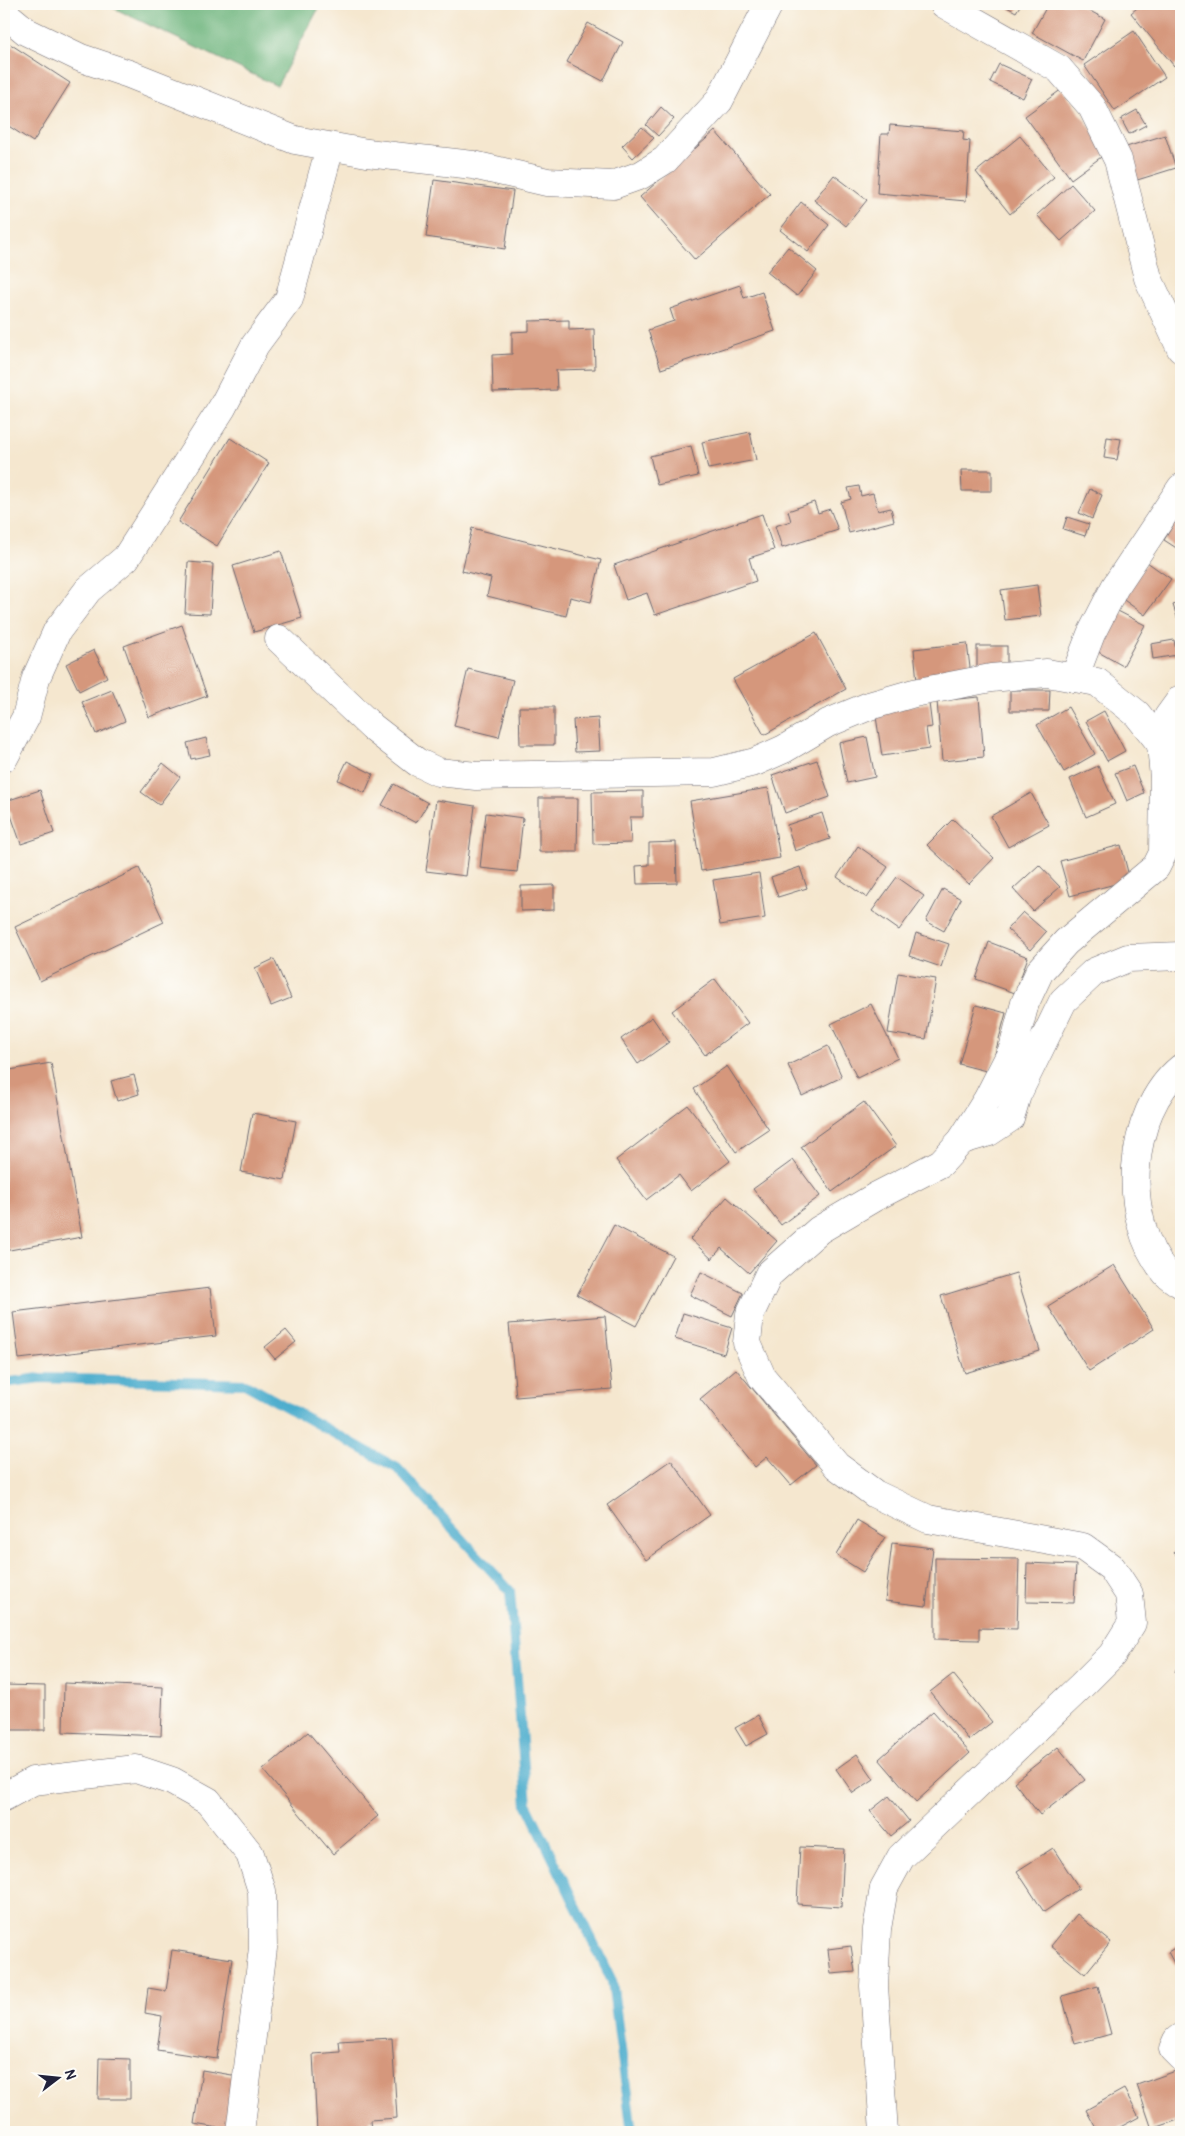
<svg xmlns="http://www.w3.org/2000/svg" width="1185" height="2136" font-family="Pangolin,sans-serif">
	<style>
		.forest { fill: #6bb37a; stroke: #466a5a }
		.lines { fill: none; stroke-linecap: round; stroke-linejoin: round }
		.stream { stroke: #4eadcd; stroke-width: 10 }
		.building { fill: #d5977c }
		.minor-casing { stroke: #6c676f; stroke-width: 29 }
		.minor { stroke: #fff; stroke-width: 28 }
	</style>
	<rect width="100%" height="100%" fill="#fdfcf7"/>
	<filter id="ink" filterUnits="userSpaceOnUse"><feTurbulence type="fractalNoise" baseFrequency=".02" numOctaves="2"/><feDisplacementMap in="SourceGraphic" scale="10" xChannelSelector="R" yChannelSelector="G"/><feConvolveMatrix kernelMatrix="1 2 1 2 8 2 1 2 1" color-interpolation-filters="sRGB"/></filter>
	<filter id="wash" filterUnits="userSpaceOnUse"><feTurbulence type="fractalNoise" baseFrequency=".0096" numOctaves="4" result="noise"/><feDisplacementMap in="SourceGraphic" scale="20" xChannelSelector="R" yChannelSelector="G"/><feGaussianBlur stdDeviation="1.12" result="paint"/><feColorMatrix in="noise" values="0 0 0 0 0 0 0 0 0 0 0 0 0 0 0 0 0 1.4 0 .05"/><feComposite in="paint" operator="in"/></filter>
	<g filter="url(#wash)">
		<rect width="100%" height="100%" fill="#f5e7cf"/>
		<path class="forest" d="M 105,4 L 321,4 L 277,86 Z"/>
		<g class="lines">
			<path class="stream" d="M 4,1383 L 40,1378 L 245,1384 L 397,1468 L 510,1591 L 527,1805 L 612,1981 L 632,2132"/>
		</g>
		<g id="blocks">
			<g class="building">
				<path d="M 1001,4 L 1021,4 L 1016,12 Z"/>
				<path d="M 1048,4 L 1077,4 L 1105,19 L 1083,61 L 1032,33 Z"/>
				<path d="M 1142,4 L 1181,4 L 1181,60 L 1174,66 L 1131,13 Z"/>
				<path d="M 588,23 L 623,42 L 603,81 L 567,62 Z"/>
				<path d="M 1134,31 L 1165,77 L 1115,111 L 1084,65 Z"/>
				<path d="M 4,40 L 70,83 L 33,142 L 4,123 Z"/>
				<path d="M 999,64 L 1032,79 L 1023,98 L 990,82 Z"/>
				<path d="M 1062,89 L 1108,152 L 1071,179 L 1025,116 Z"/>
				<path d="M 661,107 L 674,119 L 658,136 L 646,125 Z"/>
				<path d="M 1137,110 L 1146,125 L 1129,134 L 1121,119 Z"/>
				<path d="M 890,125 L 964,131 L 963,140 L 970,141 L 966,201 L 877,193 L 881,134 L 889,134 Z"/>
				<path d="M 642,127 L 654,138 L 633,158 L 622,146 Z"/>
				<path d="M 715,131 L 770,194 L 695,260 L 640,197 Z"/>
				<path d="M 1165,135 L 1176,168 L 1134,181 L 1123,148 Z"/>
				<path d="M 1020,136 L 1054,177 L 1010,214 L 976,172 Z"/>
				<path d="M 834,175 L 867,200 L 846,226 L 814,200 Z"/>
				<path d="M 434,180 L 513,191 L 505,249 L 426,237 Z"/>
				<path d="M 1071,184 L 1095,211 L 1061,241 L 1037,215 Z"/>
				<path d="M 801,202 L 829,225 L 808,252 L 780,230 Z"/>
				<path d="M 788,247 L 817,271 L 797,296 L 767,272 Z"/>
				<path d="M 740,285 L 744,298 L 762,292 L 775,331 L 661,369 L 648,330 L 674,321 L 670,309 Z"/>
				<path d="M 569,320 L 569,330 L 594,329 L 595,369 L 556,370 L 557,390 L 493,392 L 492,355 L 512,354 L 512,332 L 529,331 L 529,321 Z"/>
				<path d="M 750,432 L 756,460 L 708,469 L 702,442 Z"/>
				<path d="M 1107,437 L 1121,439 L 1117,460 L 1104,458 Z"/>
				<path d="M 230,438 L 269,463 L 217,546 L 178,522 Z"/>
				<path d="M 691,446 L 698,476 L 657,485 L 650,456 Z"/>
				<path d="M 961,470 L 992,470 L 992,491 L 962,491 Z"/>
				<path d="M 859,486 L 861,496 L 873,493 L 878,511 L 891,508 L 894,521 L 849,533 L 841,502 L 851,499 L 848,488 Z"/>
				<path d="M 1090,489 L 1102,495 L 1092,519 L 1079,513 Z"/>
				<path d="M 814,502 L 818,513 L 830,509 L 838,530 L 782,548 L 775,526 L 791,521 L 788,511 Z"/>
				<path d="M 762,514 L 774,550 L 749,558 L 756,581 L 655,615 L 647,593 L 626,600 L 614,565 Z"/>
				<path d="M 1067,517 L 1089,524 L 1085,536 L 1063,529 Z"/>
				<path d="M 1178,517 L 1181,519 L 1181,551 L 1164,540 Z"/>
				<path d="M 472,528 L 601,560 L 591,602 L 570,597 L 566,616 L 487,596 L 491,578 L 462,571 Z"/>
				<path d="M 281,551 L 302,618 L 254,632 L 233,566 Z"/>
				<path d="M 188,562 L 213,564 L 210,614 L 185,613 Z"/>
				<path d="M 1147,562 L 1171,579 L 1145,615 L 1121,598 Z"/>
				<path d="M 1037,585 L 1041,616 L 1005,620 L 1001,590 Z"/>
				<path d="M 1181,602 L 1181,629 L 1173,605 Z"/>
				<path d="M 1114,609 L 1145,625 L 1123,666 L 1093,649 Z"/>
				<path d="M 182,625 L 207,696 L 149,717 L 124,646 Z"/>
				<path d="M 816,633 L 846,689 L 764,735 L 733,679 Z"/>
				<path d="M 1174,640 L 1177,655 L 1153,659 L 1151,644 Z"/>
				<path d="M 967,643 L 971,676 L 917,682 L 914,649 Z"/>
				<rect x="977" y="646" width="30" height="22"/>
				<path d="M 94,650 L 107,677 L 79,691 L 66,664 Z"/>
				<path d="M 468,669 L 513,680 L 499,737 L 454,726 Z"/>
				<path d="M 112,690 L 125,721 L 96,734 L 82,702 Z"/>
				<path d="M 1010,690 L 1050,690 L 1049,711 L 1010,711 Z"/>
				<path d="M 979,697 L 984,757 L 942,761 L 937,701 Z"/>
				<path d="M 929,703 L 932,727 L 926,728 L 929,749 L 882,756 L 875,710 Z"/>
				<path d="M 519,707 L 554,707 L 554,745 L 520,745 Z"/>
				<path d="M 1068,707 L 1095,754 L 1064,772 L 1037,725 Z"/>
				<path d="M 1104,711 L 1125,751 L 1107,761 L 1086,721 Z"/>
				<path d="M 598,718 L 600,751 L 575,752 L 573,720 Z"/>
				<path d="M 867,737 L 875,777 L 847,783 L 839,743 Z"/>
				<path d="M 206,738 L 210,755 L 191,759 L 187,743 Z"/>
				<path d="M 817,760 L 830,797 L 785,813 L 772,775 Z"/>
				<path d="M 347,761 L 373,774 L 365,793 L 338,780 Z"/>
				<path d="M 163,763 L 180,777 L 159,805 L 141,792 Z"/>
				<path d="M 1098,766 L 1115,804 L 1086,817 L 1070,779 Z"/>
				<path d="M 1133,766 L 1144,793 L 1127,801 L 1115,773 Z"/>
				<path d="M 394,784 L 428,803 L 416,823 L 382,805 Z"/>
				<path d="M 768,788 L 780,858 L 701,871 L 690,801 Z"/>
				<path d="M 40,790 L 54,833 L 21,844 L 6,801 Z"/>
				<path d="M 643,791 L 643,817 L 630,817 L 631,843 L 593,844 L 592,792 Z"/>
				<path d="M 1031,793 L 1049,825 L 1008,847 L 991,816 Z"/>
				<path d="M 539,798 L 578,798 L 577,852 L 539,852 Z"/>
				<path d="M 436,800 L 475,806 L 466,876 L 426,871 Z"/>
				<path d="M 486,813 L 523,818 L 517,872 L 480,868 Z"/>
				<path d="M 822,813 L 830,839 L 795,851 L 787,825 Z"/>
				<path d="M 953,819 L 994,858 L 969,884 L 927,845 Z"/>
				<path d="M 676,842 L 677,883 L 637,884 L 636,866 L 649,865 L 649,843 Z"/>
				<path d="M 1121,845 L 1130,880 L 1070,896 L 1060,861 Z"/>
				<path d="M 858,846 L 888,867 L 867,898 L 837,877 Z"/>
				<path d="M 1039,865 L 1060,887 L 1033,911 L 1013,889 Z"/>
				<path d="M 800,867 L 807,888 L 778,897 L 771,877 Z"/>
				<path d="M 139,868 L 164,922 L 40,981 L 15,927 Z"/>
				<path d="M 759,873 L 765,918 L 720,925 L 713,880 Z"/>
				<path d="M 897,877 L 924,896 L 899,930 L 872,911 Z"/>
				<path d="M 554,885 L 554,910 L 521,911 L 521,886 Z"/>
				<path d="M 943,889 L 961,899 L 944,931 L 926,921 Z"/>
				<path d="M 1023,912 L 1046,932 L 1030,950 L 1007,929 Z"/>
				<path d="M 916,933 L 949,944 L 941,967 L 909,956 Z"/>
				<path d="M 989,942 L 1028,957 L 1015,993 L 976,979 Z"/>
				<path d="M 274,959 L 291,998 L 271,1006 L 255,968 Z"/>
				<path d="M 898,973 L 936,979 L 926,1039 L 888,1033 Z"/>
				<path d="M 715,979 L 748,1023 L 705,1055 L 672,1011 Z"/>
				<path d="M 871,1004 L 898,1058 L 857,1078 L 831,1024 Z"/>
				<path d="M 976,1005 L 1006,1013 L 990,1072 L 959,1064 Z"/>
				<path d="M 652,1017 L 669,1042 L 638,1064 L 621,1039 Z"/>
				<path d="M 828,1046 L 842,1077 L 802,1096 L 788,1065 Z"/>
				<path d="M 51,1063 L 82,1237 L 4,1251 L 4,1071 Z"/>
				<path d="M 727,1066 L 769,1130 L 736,1152 L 694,1089 Z"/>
				<path d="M 134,1075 L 139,1094 L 117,1101 L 111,1081 Z"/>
				<path d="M 864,1102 L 896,1146 L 832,1192 L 801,1147 Z"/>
				<path d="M 688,1105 L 730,1161 L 691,1191 L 679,1175 L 646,1200 L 616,1160 Z"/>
				<path d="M 252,1113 L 296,1121 L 285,1180 L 241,1172 Z"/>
				<path d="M 793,1160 L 820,1196 L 781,1225 L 753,1189 Z"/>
				<path d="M 727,1197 L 777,1241 L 749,1273 L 721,1248 L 712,1259 L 690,1239 Z"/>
				<path d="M 614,1225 L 673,1256 L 636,1326 L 577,1295 Z"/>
				<path d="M 1114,1265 L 1154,1329 L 1089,1371 L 1048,1306 Z"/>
				<path d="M 701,1272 L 743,1293 L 732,1316 L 690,1295 Z"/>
				<path d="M 1016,1273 L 1040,1351 L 965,1373 L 941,1296 Z"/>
				<path d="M 210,1288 L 216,1336 L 19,1359 L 13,1312 Z"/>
				<path d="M 683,1313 L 732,1328 L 724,1354 L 675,1339 Z"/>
				<path d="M 605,1316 L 612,1389 L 516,1397 L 509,1324 Z"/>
				<path d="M 286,1330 L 296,1342 L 275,1359 L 265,1347 Z"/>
				<path d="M 736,1369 L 816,1465 L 791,1485 L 767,1457 L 755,1467 L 700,1399 Z"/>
				<path d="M 671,1460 L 710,1515 L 646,1560 L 607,1505 Z"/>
				<path d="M 857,1520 L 885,1537 L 863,1572 L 836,1555 Z"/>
				<path d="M 892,1543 L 933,1548 L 926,1606 L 885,1601 Z"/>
				<path d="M 1181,1543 L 1181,1559 L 1174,1553 Z"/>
				<path d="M 935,1558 L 1019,1559 L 1017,1629 L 979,1628 L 979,1640 L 935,1639 Z"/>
				<path d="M 1027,1563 L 1076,1565 L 1074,1603 L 1026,1602 Z"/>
				<path d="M 1181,1658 L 1181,1675 L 1175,1672 Z"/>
				<path d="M 953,1674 L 992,1722 L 969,1740 L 930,1692 Z"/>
				<path d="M 64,1683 L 163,1687 L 161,1736 L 63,1732 Z"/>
				<path d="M 4,1685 L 45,1686 L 45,1730 L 4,1730 Z"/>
				<path d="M 933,1711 L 970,1753 L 916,1802 L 879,1759 Z"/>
				<path d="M 758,1715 L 768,1734 L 746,1746 L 735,1728 Z"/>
				<path d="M 308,1732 L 378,1816 L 333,1854 L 263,1770 Z"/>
				<path d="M 1058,1747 L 1085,1780 L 1040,1815 L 1014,1782 Z"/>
				<path d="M 857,1754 L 874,1779 L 853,1793 L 836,1769 Z"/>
				<path d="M 889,1796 L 909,1821 L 891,1836 L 870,1811 Z"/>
				<path d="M 800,1847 L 844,1849 L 841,1907 L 797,1904 Z"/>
				<path d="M 1053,1848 L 1079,1888 L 1044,1912 L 1017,1871 Z"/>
				<path d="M 1077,1914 L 1111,1942 L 1085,1974 L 1051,1946 Z"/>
				<path d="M 1181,1944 L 1181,1976 L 1168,1952 Z"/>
				<path d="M 851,1946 L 855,1972 L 831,1974 L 828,1949 Z"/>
				<path d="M 172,1950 L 232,1959 L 217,2059 L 157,2050 L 162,2016 L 145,2013 L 148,1988 L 166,1991 Z"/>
				<path d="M 1098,1986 L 1111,2034 L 1075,2044 L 1062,1996 Z"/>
				<path d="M 392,2038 L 397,2118 L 370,2120 L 371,2132 L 317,2132 L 313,2054 L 340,2052 L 339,2041 Z"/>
				<path d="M 99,2058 L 130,2059 L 130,2099 L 98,2099 Z"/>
				<path d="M 1181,2069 L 1181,2119 L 1152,2129 L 1137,2085 Z"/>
				<path d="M 202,2070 L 238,2076 L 230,2130 L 194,2124 Z"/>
				<path d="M 1124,2089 L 1139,2117 L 1111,2132 L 1098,2132 L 1086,2110 Z"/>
			</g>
		</g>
	</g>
	<g filter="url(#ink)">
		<use href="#blocks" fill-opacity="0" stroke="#6c676f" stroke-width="1"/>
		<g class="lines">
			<g class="minor-casing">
				<g id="minor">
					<path d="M 944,4 L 1059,69 L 1092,107 L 1118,160 L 1148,278 L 1181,349"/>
					<path d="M 4,13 L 27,32 L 81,58 L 129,74 L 295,140 L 367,153 L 473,165 L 547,182 L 613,185 L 641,175 L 665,160 L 719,101 L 769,4"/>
					<path d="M 279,639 L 372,727 L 417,762 L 438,772 L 476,776 L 714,772 L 755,762 L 784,749 L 828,723 L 869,706 L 914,693 L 991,678 L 1047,673 L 1097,682 L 1137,714 L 1161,744"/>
					<path d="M 1074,678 L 1091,634 L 1115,587 L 1181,488"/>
					<path d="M 4,758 L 26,717 L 36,678 L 57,631 L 88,590 L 126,558 L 222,408 L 255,345 L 289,299 L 330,147"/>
					<path d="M 1181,1068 C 1127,1112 1120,1220 1166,1273 C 1170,1277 1176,1281 1181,1284"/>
					<path d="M 962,1140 L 989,1132 L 1010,1118 L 1017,1095 L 1063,1001 L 1094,972 L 1128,958 L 1181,956"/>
					<path d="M 4,1797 L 33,1781 L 136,1769 L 172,1781 L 208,1801 L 250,1854 L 262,1891 L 263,1948 L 240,2132"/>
					<path d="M 1181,2037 L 1177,2040 L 1173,2049 L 1181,2057"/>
					<path d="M 884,2132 L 874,1986 L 877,1929 L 884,1888 L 901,1857 L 1081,1686 L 1112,1655 L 1132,1623 L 1129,1594 L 1112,1568 L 1083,1547 L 928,1519 L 875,1494 L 837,1466 L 762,1377 L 747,1343 L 750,1314 L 769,1274 L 819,1230 L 875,1197 L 941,1163 L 962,1140 L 987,1100 L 1013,1049 L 1025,1003 L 1040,971 L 1066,942 L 1156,867 L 1163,853 L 1164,778 L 1161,744 L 1168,717 L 1181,699"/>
				</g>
			</g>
			<use href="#minor" class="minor"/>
		</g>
	</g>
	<rect width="1185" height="2136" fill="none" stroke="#fdfcf7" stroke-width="20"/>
	<g transform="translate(58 2078) rotate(74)" stroke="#fdfcf7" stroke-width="4" paint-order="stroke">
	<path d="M0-4L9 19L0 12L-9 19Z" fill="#22223b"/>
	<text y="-8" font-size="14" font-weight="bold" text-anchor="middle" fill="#22223b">N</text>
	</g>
</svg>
